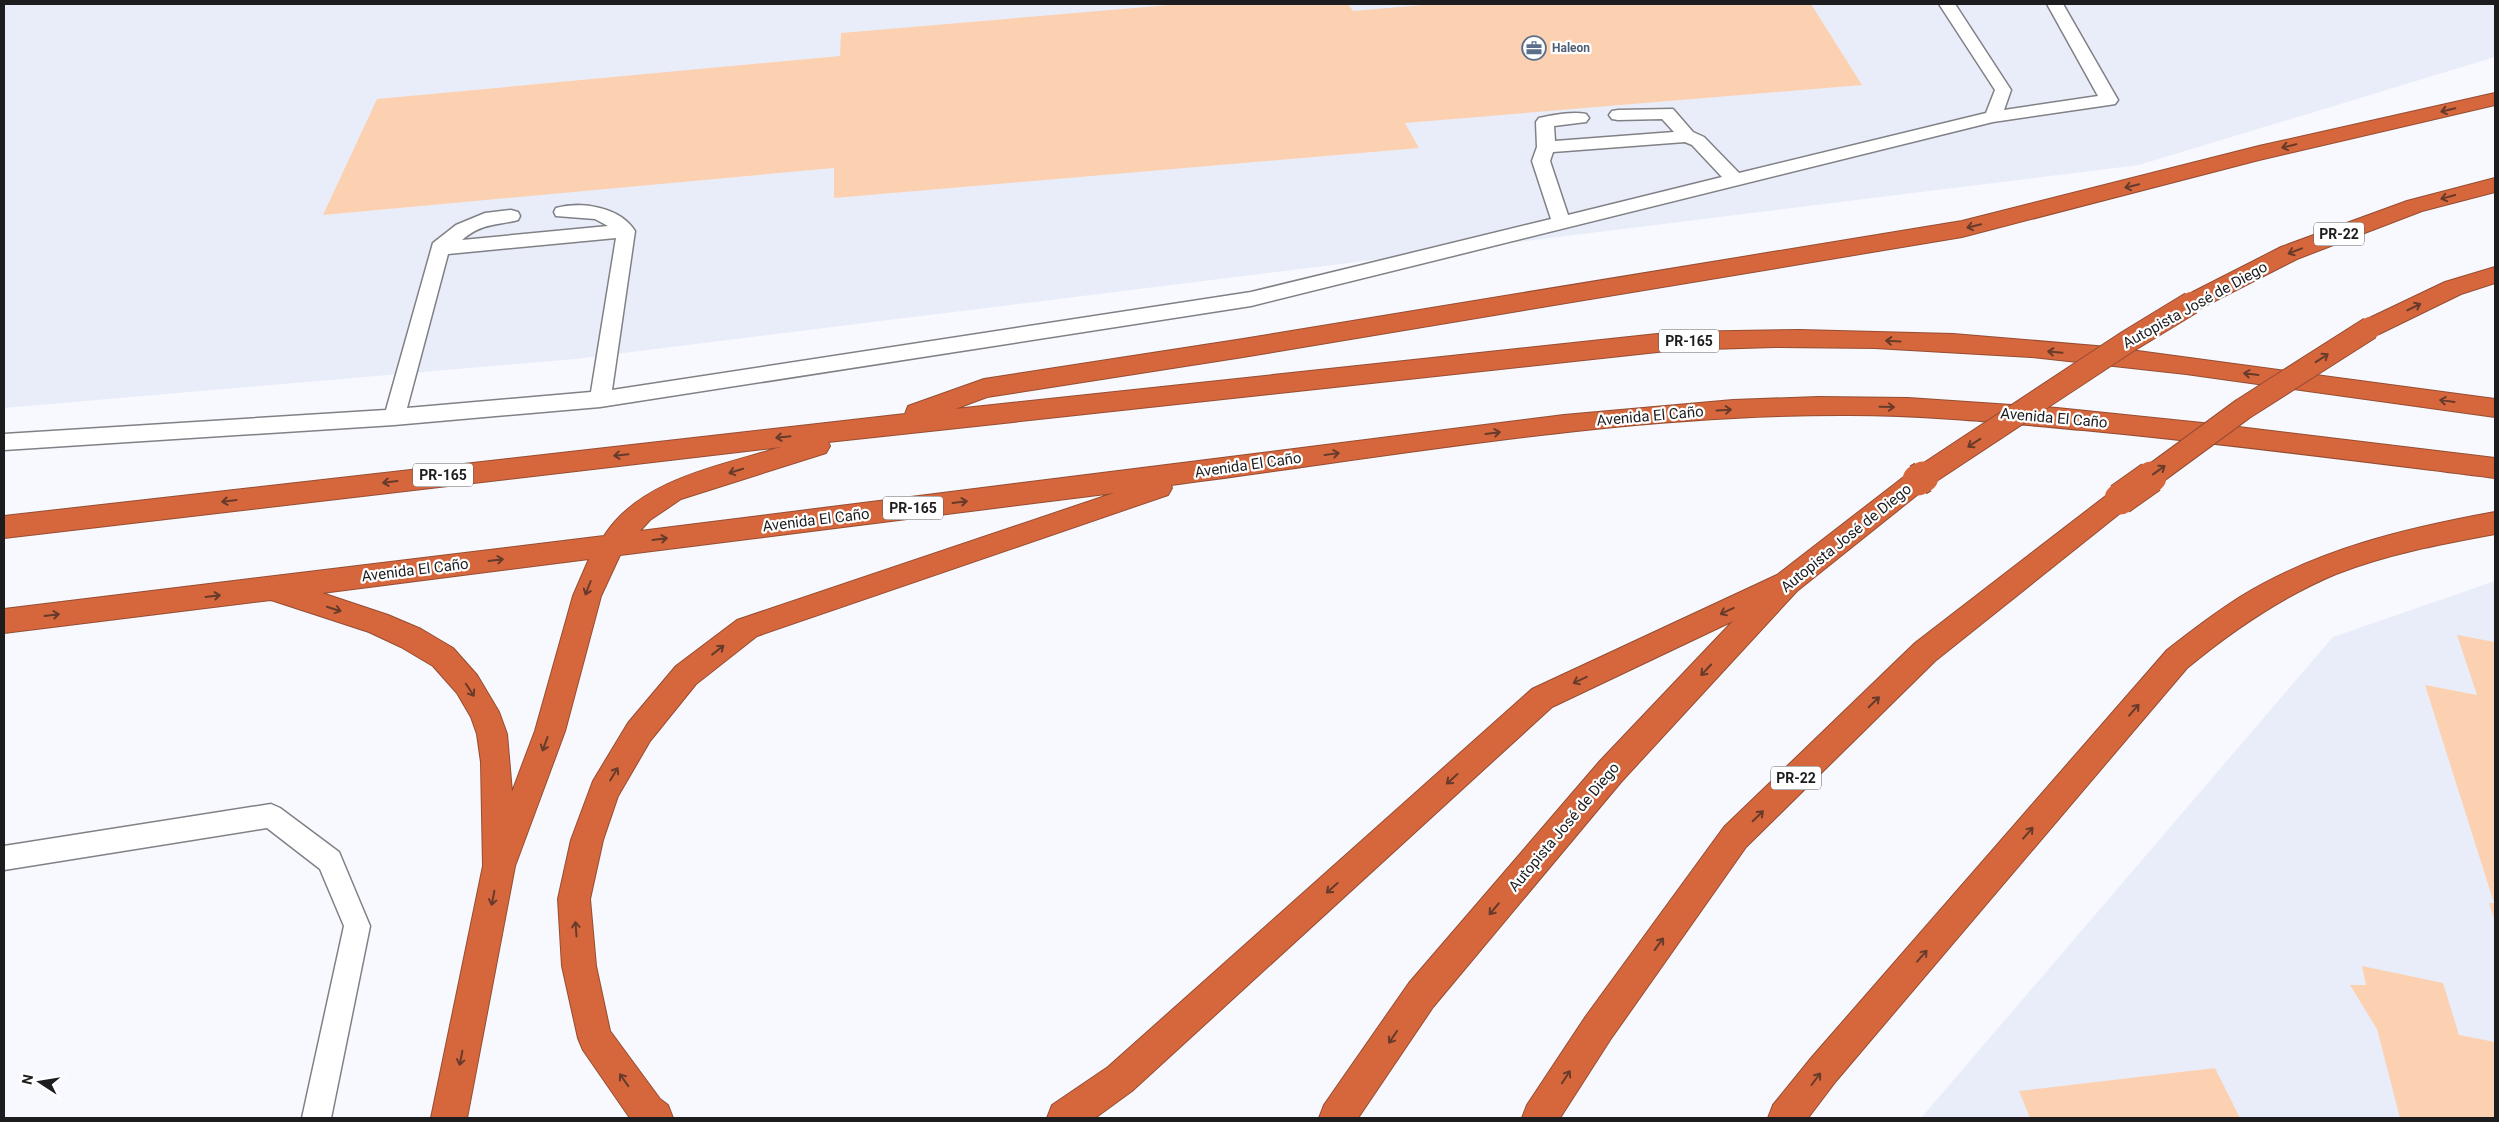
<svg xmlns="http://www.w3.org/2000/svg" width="2499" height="1122" font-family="Roboto,sans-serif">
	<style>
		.built { fill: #e9edf9 }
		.building { fill: #fcd1b1 }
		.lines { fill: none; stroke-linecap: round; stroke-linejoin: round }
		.lane-casing { stroke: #808186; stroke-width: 3 }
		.highway-casing { stroke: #954d32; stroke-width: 2 }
		.lane { fill: #fff; fill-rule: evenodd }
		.highway { fill: #d6673d; fill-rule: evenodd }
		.highway-bridge-far1-casing { stroke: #954d32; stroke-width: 24; stroke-linecap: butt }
		.highway-bridge-casing { stroke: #954d32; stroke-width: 33; stroke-linecap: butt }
		.highway-bridge-far1 { stroke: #d6673d; stroke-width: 22 }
		.highway-bridge { stroke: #d6673d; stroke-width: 31 }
		.oneway { stroke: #673b2b }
		.labels { text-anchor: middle; stroke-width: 4.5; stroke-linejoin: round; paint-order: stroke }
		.far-service-label { font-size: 12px; font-weight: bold; fill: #4e5e75; stroke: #fff; text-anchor: start }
		.shield { fill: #fff; stroke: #616162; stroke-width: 1 }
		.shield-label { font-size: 14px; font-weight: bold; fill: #1d1d1f }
		.street-label { font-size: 15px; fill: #1d1d1f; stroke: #fff }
	</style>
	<rect width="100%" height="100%" fill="#f7f9fe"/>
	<g class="built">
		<path d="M 4,4 L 2495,4 L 2495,57 L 2139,165 L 575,359 L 4,408 Z"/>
		<path d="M 2495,581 L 2495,1118 L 1921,1118 L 2333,637 Z"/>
	</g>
	<g class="building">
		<path d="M 1181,4 L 1348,4 L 1353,11 L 1435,4 L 1811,4 L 1862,85 L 1405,123 L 1419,148 L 834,198 L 834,168 L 323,215 L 377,99 L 840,56 L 841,33 Z"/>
		<path d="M 2457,635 L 2495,642 L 2495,922 L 2489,903 L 2494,903 L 2425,685 L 2477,695 Z"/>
		<path d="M 2362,966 L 2443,983 L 2459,1035 L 2495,1042 L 2495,1118 L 2400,1118 L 2377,1029 L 2350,985 L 2366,985 Z"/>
		<path d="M 2215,1068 L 2240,1118 L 2030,1118 L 2019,1091 Z"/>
	</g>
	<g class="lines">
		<g class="lane-casing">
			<g id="lane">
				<path d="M 1939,4 L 1955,4 L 2011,90 L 2004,110 L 2098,96 L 2047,4 L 2063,4 L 2118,100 L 2115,104 L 2109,105 L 1993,122 L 1251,306 L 600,407 L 394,425 L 4,450 L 4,434 L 386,410 L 433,243 L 456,225 L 485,213 L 511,210 L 518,212 L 520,216 L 518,220 C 495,226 482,223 462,240 L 608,226 L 595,219 L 556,216 L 554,212 L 556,208 C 582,201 620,207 635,231 L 612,390 L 1251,292 L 1551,219 L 1532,161 L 1537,147 L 1536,122 L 1539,118 C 1553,115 1572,111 1586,114 L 1589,118 L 1586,122 L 1554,126 L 1555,141 L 1674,132 L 1662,119 L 1618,120 L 1612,119 L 1609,115 L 1612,111 L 1618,110 L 1673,109 L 1693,132 L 1704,137 L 1739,173 L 1986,113 L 1995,90 ZM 1685,142 L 1692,145 L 1722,177 L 1568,215 L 1550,161 L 1553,152 ZM 616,238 L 591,392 L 407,408 L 448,254 Z"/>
				<path d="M 271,804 L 280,808 L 339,852 L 370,926 L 331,1118 L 302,1118 L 344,926 L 320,869 L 267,828 L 4,870 L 4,846 Z"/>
			</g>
		</g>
		<g class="highway-casing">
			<g id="highway">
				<path d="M 2495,93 L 2495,105 L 2259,160 L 1962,237 L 1243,357 L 987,397 L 955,409 L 1676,332 L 1800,330 L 1953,334 L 2108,347 L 2495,399 L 2495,417 L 2186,374 L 2031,357 L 1875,348 L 1775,347 L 1676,350 L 828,442 L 830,446 L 826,453 L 681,499 L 650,520 L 640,531 L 1564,415 L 1733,400 L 1818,397 L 1908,398 L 2057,408 L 2222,425 L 2495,458 L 2495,478 C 2358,461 2221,443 2083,430 C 2005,423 1927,415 1849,415 C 1622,414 1395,456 1171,485 L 1172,488 L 1168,495 L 757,636 L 696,684 L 650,741 L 618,796 L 603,840 L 590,899 L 596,966 L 610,1031 L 660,1099 L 668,1105 L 673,1118 L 630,1118 L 583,1050 L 578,1038 L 562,966 L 558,899 L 571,840 L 593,781 L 628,723 L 676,666 L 737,620 L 1114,493 L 620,555 L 601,596 L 565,731 L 515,866 L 467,1118 L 431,1118 L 483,866 L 481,762 L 477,734 L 471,717 L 457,693 L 433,666 L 401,647 L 369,632 L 271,600 L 4,633 L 4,609 L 604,536 C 640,479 721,466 781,447 L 4,538 L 4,516 L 905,414 L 908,406 L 984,379 L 1243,339 L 1962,221 L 2259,146 ZM 589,559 L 573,596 L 535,731 L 512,792 L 507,734 L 499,712 L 477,675 L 453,648 L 421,629 L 388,615 L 322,593 Z"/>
				<path d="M 2495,178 L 2495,192 L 2422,211 L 2297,259 L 2199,309 L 2191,311 L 2183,309 L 2179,303 L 2183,297 L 2281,247 L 2407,201 Z"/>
				<path d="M 2495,267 L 2495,283 L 2461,294 L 2379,334 L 2370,337 L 2361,334 L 2358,328 L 2361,322 L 2445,282 Z"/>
				<path d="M 1918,470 L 1927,473 L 1931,480 L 1927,487 L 1797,591 L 1621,782 L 1433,1007 L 1358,1118 L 1319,1118 L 1324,1105 L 1409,983 L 1599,762 L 1733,621 L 1552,707 L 1132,1091 L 1095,1118 L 1047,1118 L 1052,1105 L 1108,1067 L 1532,689 L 1777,575 L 1909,473 Z"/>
				<path d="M 2120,489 L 2129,492 L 2133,499 L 2129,506 L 1935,661 L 1746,847 L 1610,1040 L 1560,1118 L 1522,1118 L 1527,1105 L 1586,1016 L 1724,827 L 1915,643 L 2111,492 Z"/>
				<path d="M 2495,512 L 2495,534 C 2441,544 2387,554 2336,574 C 2281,597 2233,630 2187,668 L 1836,1081 L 1808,1118 L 1768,1118 L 1773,1105 L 1812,1057 L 2167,650 C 2191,631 2215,613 2240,597 C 2318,549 2407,528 2495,512 Z"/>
			</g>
		</g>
		<use href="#lane" class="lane"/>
		<use href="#highway" class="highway"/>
		<g class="highway-bridge-far1-casing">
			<g id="highway-bridge-far1">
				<path d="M 1921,478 L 2127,342 L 2191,303"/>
				<path d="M 2149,478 L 2243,409 L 2370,328"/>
			</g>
		</g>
		<g class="highway-bridge-casing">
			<g id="highway-bridge">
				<path d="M 1918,480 L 1923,477"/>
				<path d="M 2120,499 L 2151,477"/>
			</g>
		</g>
		<use href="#highway-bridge-far1" class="highway-bridge-far1"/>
		<use href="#highway-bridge" class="highway-bridge"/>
	</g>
	<defs><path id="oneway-shaft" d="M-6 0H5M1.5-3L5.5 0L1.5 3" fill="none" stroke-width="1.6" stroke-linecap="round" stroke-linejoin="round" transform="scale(1.25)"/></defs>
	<g class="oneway">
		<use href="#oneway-shaft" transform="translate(2448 110) rotate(167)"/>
		<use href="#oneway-shaft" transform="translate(2289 146) rotate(167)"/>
		<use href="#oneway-shaft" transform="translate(2132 186) rotate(166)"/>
		<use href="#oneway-shaft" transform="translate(2448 197) rotate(165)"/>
		<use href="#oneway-shaft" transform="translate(1974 226) rotate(166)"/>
		<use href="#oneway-shaft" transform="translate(2295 251) rotate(159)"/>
		<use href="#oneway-shaft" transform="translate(2414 307) rotate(-26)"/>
		<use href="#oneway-shaft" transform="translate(1893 341) rotate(-177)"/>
		<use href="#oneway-shaft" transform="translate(2055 352) rotate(-175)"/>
		<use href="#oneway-shaft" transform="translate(2322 358) rotate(-33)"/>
		<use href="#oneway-shaft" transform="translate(2251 374) rotate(-173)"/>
		<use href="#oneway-shaft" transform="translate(2447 401) rotate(-172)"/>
		<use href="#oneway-shaft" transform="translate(1887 407) rotate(1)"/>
		<use href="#oneway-shaft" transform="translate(1724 410) rotate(-3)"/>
		<use href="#oneway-shaft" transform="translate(1493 433) rotate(-7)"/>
		<use href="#oneway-shaft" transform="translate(783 437) rotate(174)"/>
		<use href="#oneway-shaft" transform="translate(1974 443) rotate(147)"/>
		<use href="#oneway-shaft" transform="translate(1332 454) rotate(-8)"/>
		<use href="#oneway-shaft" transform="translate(621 455) rotate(174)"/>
		<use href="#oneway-shaft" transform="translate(2159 470) rotate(-36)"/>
		<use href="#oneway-shaft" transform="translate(736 471) rotate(163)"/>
		<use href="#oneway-shaft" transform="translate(390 482) rotate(173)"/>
		<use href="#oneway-shaft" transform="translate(229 501) rotate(173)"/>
		<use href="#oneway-shaft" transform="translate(960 502) rotate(-7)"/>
		<use href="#oneway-shaft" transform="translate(660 539) rotate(-7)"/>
		<use href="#oneway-shaft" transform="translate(496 560) rotate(-7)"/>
		<use href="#oneway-shaft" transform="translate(588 588) rotate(111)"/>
		<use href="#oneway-shaft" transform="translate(213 596) rotate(-7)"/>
		<use href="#oneway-shaft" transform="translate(334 609) rotate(18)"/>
		<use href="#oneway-shaft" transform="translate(1727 611) rotate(155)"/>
		<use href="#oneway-shaft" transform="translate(52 615) rotate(-7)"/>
		<use href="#oneway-shaft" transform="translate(718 650) rotate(-38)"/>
		<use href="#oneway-shaft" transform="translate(1706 670) rotate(133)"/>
		<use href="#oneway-shaft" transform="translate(1580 680) rotate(155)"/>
		<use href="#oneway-shaft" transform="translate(470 690) rotate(57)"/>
		<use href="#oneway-shaft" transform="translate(1874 702) rotate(-44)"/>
		<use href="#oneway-shaft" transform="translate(2134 710) rotate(-49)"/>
		<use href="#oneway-shaft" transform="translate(545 744) rotate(110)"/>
		<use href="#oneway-shaft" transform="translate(614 774) rotate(-59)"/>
		<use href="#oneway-shaft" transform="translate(1452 779) rotate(138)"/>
		<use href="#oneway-shaft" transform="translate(1758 816) rotate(-44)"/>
		<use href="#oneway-shaft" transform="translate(2028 833) rotate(-49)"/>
		<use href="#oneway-shaft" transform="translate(1332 888) rotate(138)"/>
		<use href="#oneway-shaft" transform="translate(493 898) rotate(101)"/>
		<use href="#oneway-shaft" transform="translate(1494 909) rotate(130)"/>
		<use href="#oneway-shaft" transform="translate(576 929) rotate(-94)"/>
		<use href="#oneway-shaft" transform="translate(1659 944) rotate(-54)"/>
		<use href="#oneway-shaft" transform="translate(1922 956) rotate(-49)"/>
		<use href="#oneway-shaft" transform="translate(1393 1037) rotate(124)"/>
		<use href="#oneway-shaft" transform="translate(461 1058) rotate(101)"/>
		<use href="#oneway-shaft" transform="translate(1566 1077) rotate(-57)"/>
		<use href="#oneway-shaft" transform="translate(1816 1079) rotate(-53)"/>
		<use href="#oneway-shaft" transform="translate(624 1080) rotate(-125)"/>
	</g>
	<defs>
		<g id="office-ring" transform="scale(1.25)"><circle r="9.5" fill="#fff" stroke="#5c6f8a" stroke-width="1.5"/><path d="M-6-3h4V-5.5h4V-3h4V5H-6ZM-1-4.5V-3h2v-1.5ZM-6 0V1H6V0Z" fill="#5c6f8a"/></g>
	</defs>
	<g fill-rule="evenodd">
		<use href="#office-ring" x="1534" y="48"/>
	</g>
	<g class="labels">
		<g class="far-service-label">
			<text x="1552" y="52">Haleon</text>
		</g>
		<g class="shield">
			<rect x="2314" y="222.5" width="50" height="23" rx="4"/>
			<rect x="1659" y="329.5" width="60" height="23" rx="4"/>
			<rect x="413" y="463.5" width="60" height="23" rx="4"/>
			<rect x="883" y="496.5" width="60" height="23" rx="4"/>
			<rect x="1771" y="766.5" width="50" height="23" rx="4"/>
		</g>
		<g class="shield-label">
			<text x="2339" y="239">PR-22</text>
			<text x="1689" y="346">PR-165</text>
			<text x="443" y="480">PR-165</text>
			<text x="913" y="513">PR-165</text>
			<text x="1796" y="783">PR-22</text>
		</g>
		<g class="street-label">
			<text transform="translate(2195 305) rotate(-29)" y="5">Autopista José de Diego</text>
			<text transform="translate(1650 416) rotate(-5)" y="5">Avenida El Caño</text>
			<text transform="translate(2054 418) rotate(5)" y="5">Avenida El Caño</text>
			<text transform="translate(1248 465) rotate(-8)" y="5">Avenida El Caño</text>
			<text transform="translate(816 520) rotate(-7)" y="5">Avenida El Caño</text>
			<text transform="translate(1846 538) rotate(-39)" y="5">Autopista José de Diego</text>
			<text transform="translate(415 570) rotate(-7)" y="5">Avenida El Caño</text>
			<text transform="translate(1564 827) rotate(-50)" y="5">Autopista José de Diego</text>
		</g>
	</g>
	<rect width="2499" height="1122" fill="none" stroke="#1d1d1f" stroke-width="10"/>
	<g transform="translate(40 1082) rotate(282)" stroke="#ffffff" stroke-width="4" paint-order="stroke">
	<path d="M0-4L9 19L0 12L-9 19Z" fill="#1d1d1f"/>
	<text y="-8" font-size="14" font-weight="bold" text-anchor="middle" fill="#1d1d1f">N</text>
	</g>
</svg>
